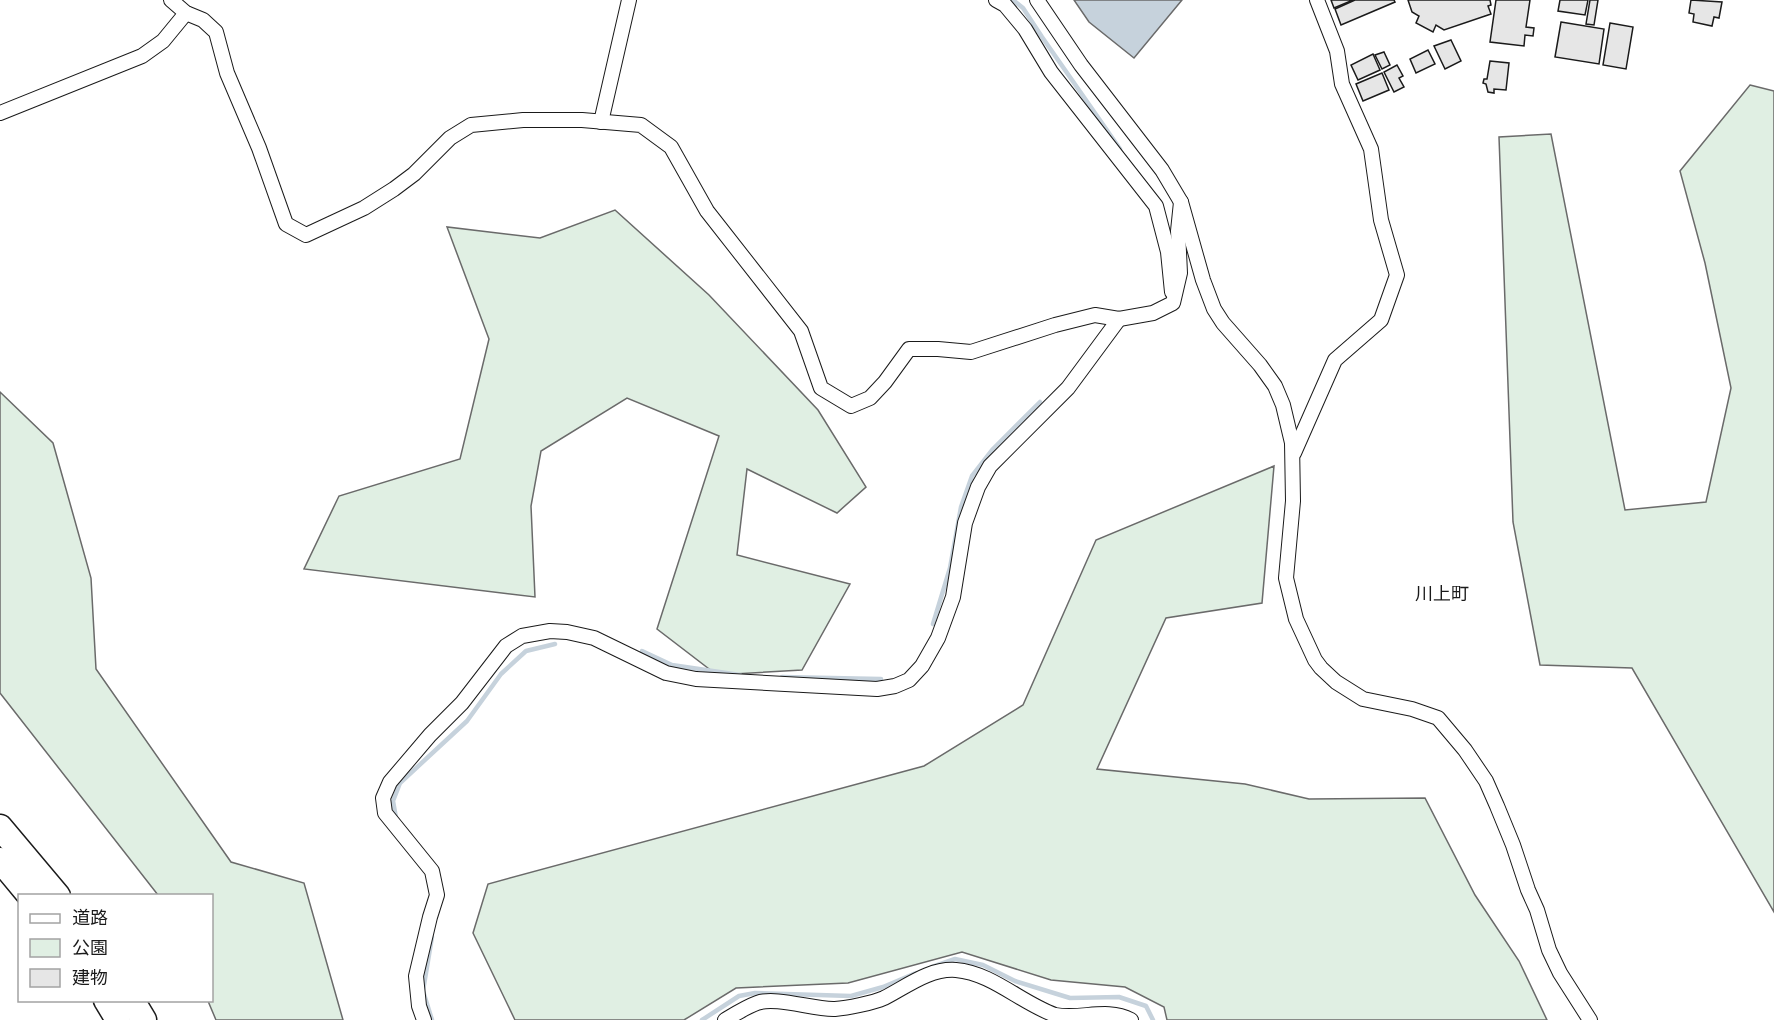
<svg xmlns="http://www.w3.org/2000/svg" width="1774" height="1020" font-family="'Fira Sans Condensed','Noto Sans JP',sans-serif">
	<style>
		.green { fill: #e0efe3; stroke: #6a6a6a; stroke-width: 1.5 }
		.water { fill: #c6d2dc; stroke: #6a6a6a; stroke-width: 1.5 }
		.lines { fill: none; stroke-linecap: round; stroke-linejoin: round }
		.stream { stroke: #c6d2dc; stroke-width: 4.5 }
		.building { fill: #e6e6e6; stroke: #1a1a1a; stroke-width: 1.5 }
		.minor-casing { stroke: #1a1a1a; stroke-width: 16 }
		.motorway-casing { stroke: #1a1a1a; stroke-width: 27 }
		.minor { stroke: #fff; stroke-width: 14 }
		.motorway { stroke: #fff; stroke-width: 24 }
		.labels { text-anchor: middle; stroke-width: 4.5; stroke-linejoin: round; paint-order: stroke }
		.quarter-label { font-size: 18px; fill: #1a1a1a; stroke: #fff }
	</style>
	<rect width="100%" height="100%" fill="#fff"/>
	<g class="green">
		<path d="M 1750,85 L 1774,91 L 1774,912 L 1632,668 L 1540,665 L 1513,522 L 1499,137 L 1551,134 L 1625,510 L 1706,502 L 1731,388 L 1705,263 L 1680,171 Z"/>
		<path d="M 615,210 L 709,295 L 818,410 L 866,487 L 837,513 L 747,469 L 737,555 L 850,584 L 802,670 L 717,675 L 657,629 L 719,436 L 627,398 L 541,451 L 531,506 L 535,597 L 304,569 L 339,496 L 460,459 L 489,339 L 447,227 L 540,238 Z"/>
		<path d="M 0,392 L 53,443 L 91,578 L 96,669 L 231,862 L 304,883 L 343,1020 L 216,1020 L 208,1001 L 212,1000 L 212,896 L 158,895 L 0,693 Z"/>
		<path d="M 1274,466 L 1262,603 L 1166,618 L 1097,769 L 1245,784 L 1309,799 L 1425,798 L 1475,895 L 1519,961 L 1547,1020 L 1167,1020 L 1164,1007 L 1125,987 L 1051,980 L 962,952 L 848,983 L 736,988 L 684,1020 L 515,1020 L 473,933 L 488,884 L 924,766 L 1023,705 L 1096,540 Z"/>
	</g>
	<path class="water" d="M 1074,0 L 1182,0 L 1134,58 L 1089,22 Z"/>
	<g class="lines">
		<g class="stream">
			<path d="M 1013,0 L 1023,8 L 1042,37 L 1120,149"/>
			<path d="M 933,624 L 950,568 L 961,507 L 972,476 L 993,449 L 1040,402"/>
			<path d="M 642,651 L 672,665 L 740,675"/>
			<path d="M 782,677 L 881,679"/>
			<path d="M 396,818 L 393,801 L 400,783 L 467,721 L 501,674 L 526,651 L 555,644"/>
			<path d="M 932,967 L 955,959 L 983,965 L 1015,981 L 1070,998 L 1119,997 L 1146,1006 L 1153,1020"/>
			<path d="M 432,1020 L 423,991 L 432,937"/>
			<path d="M 702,1020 L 739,996 L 755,993 L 851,996 L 883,987 L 916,973"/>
		</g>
	</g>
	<g class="building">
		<path d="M 1331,0 L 1353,0 L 1334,8 Z"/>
		<path d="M 1355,0 L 1394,0 L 1395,2 L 1341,25 L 1335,9 Z"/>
		<path d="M 1408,0 L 1490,0 L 1491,5 L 1488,6 L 1491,14 L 1444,30 L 1436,25 L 1433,32 L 1416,23 L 1419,16 L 1412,12 Z"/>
		<path d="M 1496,0 L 1530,0 L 1526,27 L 1534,28 L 1533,36 L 1525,35 L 1524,46 L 1490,42 Z"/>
		<path d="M 1560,0 L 1588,0 L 1585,15 L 1558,11 Z"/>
		<path d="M 1590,0 L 1598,0 L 1594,25 L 1586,24 Z"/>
		<path d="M 1691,0 L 1722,2 L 1719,18 L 1714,17 L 1712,26 L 1693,22 L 1694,14 L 1689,13 Z"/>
		<path d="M 1561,22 L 1604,29 L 1599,64 L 1555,57 Z"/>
		<path d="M 1610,23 L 1633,27 L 1626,69 L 1603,65 Z"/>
		<path d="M 1451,40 L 1461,61 L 1445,69 L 1434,46 Z"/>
		<path d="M 1428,50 L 1435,64 L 1416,73 L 1410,59 Z"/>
		<path d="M 1384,52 L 1390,65 L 1382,69 L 1375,55 Z"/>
		<path d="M 1373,54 L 1380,70 L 1358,80 L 1351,65 Z"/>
		<path d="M 1490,61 L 1509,63 L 1506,90 L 1494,89 L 1494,93 L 1488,92 L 1486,84 L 1483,83 L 1484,79 L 1487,79 Z"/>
		<path d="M 1397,65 L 1403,76 L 1399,78 L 1404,87 L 1394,92 L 1384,72 Z"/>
		<path d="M 1382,73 L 1389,90 L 1363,101 L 1356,84 Z"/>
	</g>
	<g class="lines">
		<g class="minor-casing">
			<g id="minor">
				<path d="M 171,0 L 186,13 L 203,20 L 216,32 L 227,73 L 259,148 L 286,224 L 306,235 L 364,208 L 394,189 L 414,174 L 450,138 L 471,125 L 523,120 L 582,120 L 641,125 L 671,147 L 707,211 L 801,331 L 821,388 L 851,406 L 870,398 L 885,382 L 909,349 L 938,349 L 971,352 L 1055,325 L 1095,315 L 1119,319 L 1153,313 L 1173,303 L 1180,273 L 1178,231 L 1181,202"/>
				<path d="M 996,0 L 1005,5 L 1025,29 L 1051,72 L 1156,206 L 1168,252 L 1172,292"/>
				<path d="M 1037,0 L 1081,65 L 1162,170 L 1181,202 L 1203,280 L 1214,309 L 1223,323 L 1260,365 L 1275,386 L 1283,405 L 1292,443 L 1293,501 L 1286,578 L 1296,619 L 1315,660 L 1321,668 L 1336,682 L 1363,699 L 1412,709 L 1438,718 L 1465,750 L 1486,781 L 1497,806 L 1513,845 L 1528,890 L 1537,910 L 1549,950 L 1560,973 L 1590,1020"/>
				<path d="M 0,113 L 142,56 L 163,41 L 186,13"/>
				<path d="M 601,122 L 629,0"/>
				<path d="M 1294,453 L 1335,360 L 1381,320 L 1397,275 L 1381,220 L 1371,149 L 1342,84 L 1337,51 L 1317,0"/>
				<path d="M 424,1020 L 419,1006 L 416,976 L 430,917 L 437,895 L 432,871 L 385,813 L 383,798 L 390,782 L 430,735 L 462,703 L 506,646 L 522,636 L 550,631 L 567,632 L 594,638 L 666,673 L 696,679 L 877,689 L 895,686 L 909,680 L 922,666 L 938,638 L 953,597 L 965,523 L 978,487 L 990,466 L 1068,388 L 1119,319"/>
				<path d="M 725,1020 C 735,1014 746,1007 757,1003 C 776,996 814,1010 835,1009 C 847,1008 873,1003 884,998 C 906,987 929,968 956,970 C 992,973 1021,1003 1055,1015 C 1082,1020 1106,1007 1131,1020"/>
			</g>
		</g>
		<g class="motorway-casing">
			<g id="motorway">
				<path d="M 0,827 L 58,896"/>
				<path d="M 0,860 L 30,896"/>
				<path d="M 106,1000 L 118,1020"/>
				<path d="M 132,1000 L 144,1020"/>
			</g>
		</g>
		<use href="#minor" class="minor"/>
		<use href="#motorway" class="motorway"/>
	</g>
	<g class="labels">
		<g class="quarter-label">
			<text x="1442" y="600">川上町</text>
		</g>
	</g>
	<rect x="18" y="894" width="195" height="108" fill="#ffffff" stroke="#a3a3a3" stroke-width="1.5"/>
	<rect x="30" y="914" width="30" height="9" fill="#ffffff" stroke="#a3a3a3" stroke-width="1.5"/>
	<text x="72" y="924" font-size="18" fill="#1a1a1a">道路</text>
	<rect x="30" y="939" width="30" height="18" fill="#e0efe3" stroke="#a3a3a3" stroke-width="1.5"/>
	<text x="72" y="954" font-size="18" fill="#1a1a1a">公園</text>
	<rect x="30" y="969" width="30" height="18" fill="#e6e6e6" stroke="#a3a3a3" stroke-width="1.5"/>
	<text x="72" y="984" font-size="18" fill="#1a1a1a">建物</text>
</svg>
